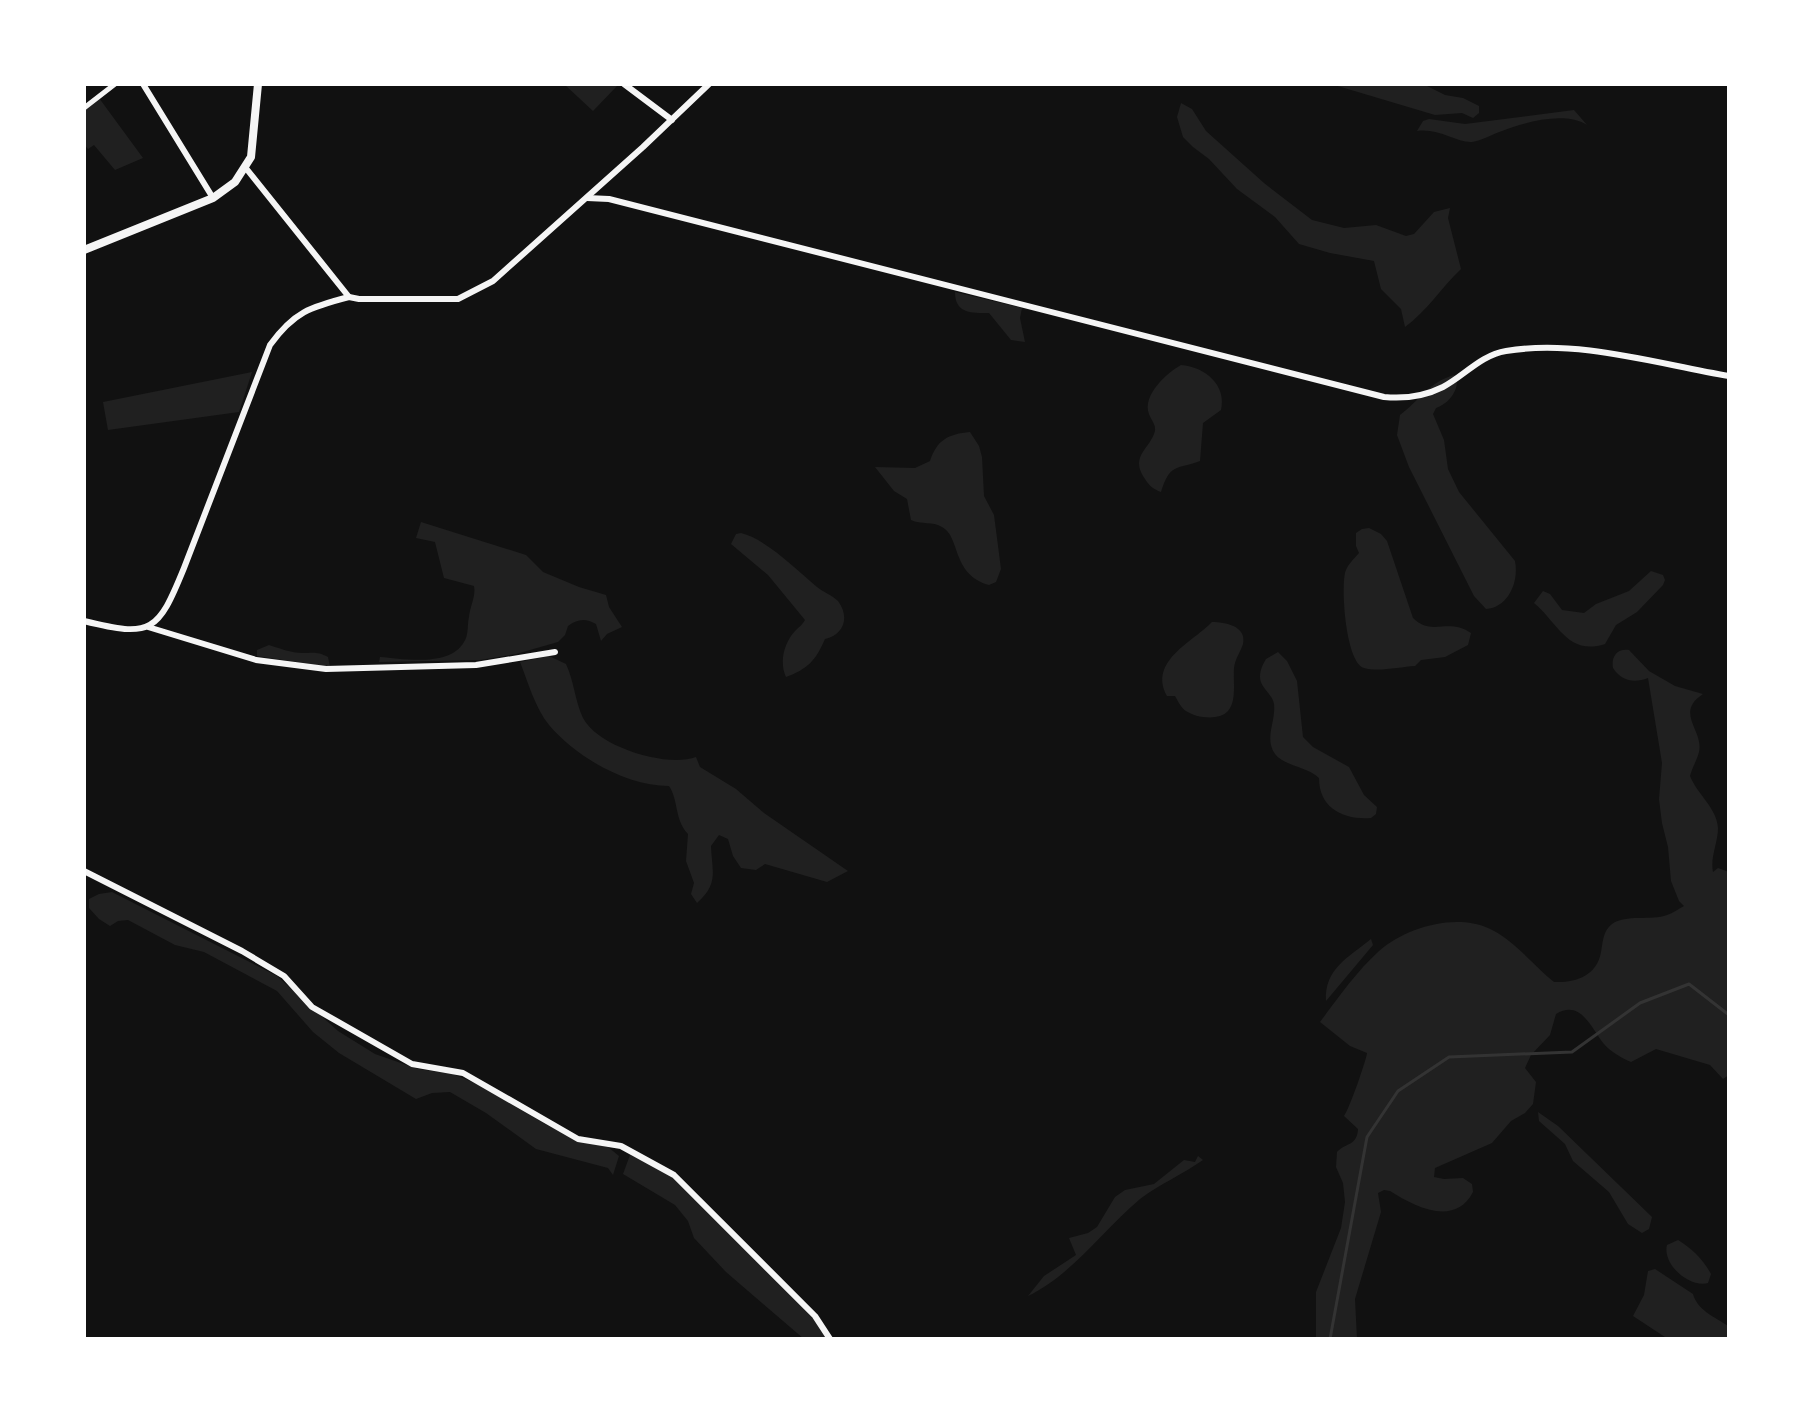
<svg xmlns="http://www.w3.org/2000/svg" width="1813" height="1423" font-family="Roboto,sans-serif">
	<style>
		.green { fill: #202020 }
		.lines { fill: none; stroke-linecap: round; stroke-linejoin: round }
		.stream { stroke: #333; stroke-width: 3 }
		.pedestrian { stroke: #f5f5f5; stroke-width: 5 }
		.minor { stroke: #f5f5f5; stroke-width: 6 }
		.tertiary { stroke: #f5f5f5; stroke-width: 8 }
	</style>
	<rect width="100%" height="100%" fill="#111"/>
	<g class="green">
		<path d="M 564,84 L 614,84 L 617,86 L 593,111 Z"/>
		<path d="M 1331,84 L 1423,84 L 1445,95 L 1463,98 L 1479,106 L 1479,113 L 1473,118 L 1462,113 L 1435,115 Z"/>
		<path d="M 99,98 L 143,158 L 115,170 L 94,145 L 88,149 L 84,144 L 84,111 Z"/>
		<path d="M 1181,103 L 1192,109 L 1206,131 L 1264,183 L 1312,220 L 1344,228 L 1376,225 L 1406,236 L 1414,234 L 1434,212 L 1450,208 L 1448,218 L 1461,269 C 1441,288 1427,311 1405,327 L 1401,309 L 1381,289 L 1374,261 L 1330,253 L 1299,244 L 1275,217 L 1237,189 L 1209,159 L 1193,147 L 1183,137 L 1177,117 Z"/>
		<path d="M 1574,110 L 1587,125 C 1565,111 1525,122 1502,131 C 1493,134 1481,141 1472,142 C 1457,143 1439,128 1417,131 L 1423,121 L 1429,119 L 1465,124 Z"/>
		<path d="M 955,292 L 1022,308 L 1020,318 L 1025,342 L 1011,340 L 989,313 C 972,313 955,314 955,292 Z"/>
		<path d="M 1181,365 C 1205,367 1227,385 1221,410 L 1203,423 L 1200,461 C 1176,470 1170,463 1161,492 C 1152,489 1148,484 1143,476 C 1131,455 1150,449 1155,431 C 1156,424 1151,420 1149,414 C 1142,395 1167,373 1181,365 Z"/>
		<path d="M 252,372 L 239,412 L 108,430 L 103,402 Z"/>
		<path d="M 1454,375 L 1457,379 C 1458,392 1448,404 1436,408 L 1433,414 L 1444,440 L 1448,469 L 1459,492 L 1515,561 C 1519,581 1509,607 1486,609 L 1474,596 L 1409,467 L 1397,435 L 1400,415 C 1419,401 1429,382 1454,375 Z"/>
		<path d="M 970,432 L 979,446 L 982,457 L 984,496 L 994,515 L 1001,569 L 996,582 L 989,585 C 951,574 961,537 942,527 C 933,521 921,525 911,520 L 907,499 L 894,491 L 875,467 L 915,468 L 930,461 C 937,440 948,434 970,432 Z"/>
		<path d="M 421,522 L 526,555 L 543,572 L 579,587 L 606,595 L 609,607 L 622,627 L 607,634 L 601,641 L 596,624 C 585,618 578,619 568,626 L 565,635 L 558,642 L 516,654 L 480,660 L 379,662 L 380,657 C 404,659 450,667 464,642 C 469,635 467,625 469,617 C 470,606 476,597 474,586 L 444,578 L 435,542 L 416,538 Z"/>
		<path d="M 1369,528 L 1381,534 L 1387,541 L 1413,618 C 1432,637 1448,617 1471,633 L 1468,645 L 1445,657 L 1421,660 L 1415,666 C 1400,667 1378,672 1364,668 C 1346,662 1341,591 1345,573 C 1347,565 1353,560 1359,553 L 1356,546 L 1356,533 L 1362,529 Z"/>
		<path d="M 741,533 C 766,539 797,570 817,587 C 823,592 832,595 838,601 C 850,617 844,635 825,639 C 816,660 808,669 786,677 C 779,662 784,642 796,630 C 799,627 803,624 805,620 L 768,575 L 731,544 L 736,534 Z"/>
		<path d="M 1651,571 L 1663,575 L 1665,580 L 1663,585 L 1637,612 L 1616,625 L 1605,644 C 1568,656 1558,623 1534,603 L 1543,591 L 1550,594 L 1562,610 L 1584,613 L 1596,604 L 1629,591 Z"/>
		<path d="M 1212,622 C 1225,622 1247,626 1243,644 C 1240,653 1235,659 1234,668 C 1233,681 1237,701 1228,711 C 1219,721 1196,718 1186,711 C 1181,708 1178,701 1175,696 L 1167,696 C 1148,661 1193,642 1212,622 Z"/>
		<path d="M 269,645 C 278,648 292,653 302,653 C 313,653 317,651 328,657 L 330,667 L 257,656 L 257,650 Z"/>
		<path d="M 1629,650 L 1649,671 L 1675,686 L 1703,694 C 1674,713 1704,730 1699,752 C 1697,760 1692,768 1690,776 C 1697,794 1717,808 1718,828 C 1718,843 1710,857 1713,872 L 1718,868 L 1729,872 L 1729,1075 L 1723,1079 L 1710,1065 L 1656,1049 L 1631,1062 C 1622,1058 1611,1052 1604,1044 C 1591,1028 1581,999 1556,1014 L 1550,1035 L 1531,1055 L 1525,1068 L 1536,1082 L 1533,1104 L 1525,1113 L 1511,1121 L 1492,1143 L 1435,1168 L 1434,1177 L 1444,1179 L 1463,1178 L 1472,1184 L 1473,1192 C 1455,1227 1415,1207 1390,1191 L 1384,1190 L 1378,1193 L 1381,1212 L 1355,1299 L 1357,1339 L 1316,1339 L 1316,1292 L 1341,1228 L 1345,1202 L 1343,1183 L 1336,1167 L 1337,1152 C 1347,1142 1357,1146 1358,1129 L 1344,1116 C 1349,1110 1367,1058 1367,1053 L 1350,1046 L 1320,1022 C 1338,998 1356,972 1379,951 C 1405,928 1454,913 1488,928 C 1513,939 1533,965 1554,982 C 1575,983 1597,976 1601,952 C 1603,941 1603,931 1612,924 C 1626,914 1651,921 1667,915 C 1673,913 1678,909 1684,906 L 1679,901 L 1671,881 L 1668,847 L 1662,823 L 1659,799 L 1662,763 L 1648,678 C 1635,683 1622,682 1613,668 C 1611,657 1617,648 1629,650 Z"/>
		<path d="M 1278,652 L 1287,661 L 1297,681 L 1303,737 L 1313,747 L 1349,767 L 1364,795 L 1377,807 L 1376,814 L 1371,818 C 1343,820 1319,808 1319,778 C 1306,766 1284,766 1275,754 C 1264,738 1276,722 1274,704 C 1272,693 1260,688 1260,677 C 1260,670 1263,664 1266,659 Z"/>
		<path d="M 549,656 L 566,664 C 574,681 575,701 583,718 C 598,747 667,768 696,757 L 700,767 L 736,789 L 764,813 L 848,871 L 827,882 L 765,864 L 756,870 L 741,868 L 733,856 L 728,839 L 719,835 L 711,846 C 712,872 719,883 697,903 L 691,894 L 694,883 L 686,861 L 688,834 C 674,819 679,801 669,786 C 627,786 577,758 549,725 C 535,708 528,682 520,662 Z"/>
		<path d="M 112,892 L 277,976 L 338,1031 L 375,1054 L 418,1069 L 453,1074 L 477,1084 L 545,1124 L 583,1142 L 608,1147 L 619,1156 L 613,1175 L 608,1168 L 536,1149 L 486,1113 L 450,1092 L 432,1093 L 416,1099 L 339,1053 L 313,1032 L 277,991 L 204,952 L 175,945 L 128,920 L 118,921 L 110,926 L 99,919 L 89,908 L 89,899 L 99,894 Z"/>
		<path d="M 1371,939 L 1373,945 L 1326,1001 C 1324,969 1349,957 1371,939 Z"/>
		<path d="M 1538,1112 L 1558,1126 L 1652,1217 L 1649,1229 L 1642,1233 L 1628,1224 L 1609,1192 L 1573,1161 L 1565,1144 L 1539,1121 Z"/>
		<path d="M 630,1155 L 659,1168 L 677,1180 L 808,1312 L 828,1339 L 804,1339 L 726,1272 L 694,1238 L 688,1221 L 675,1205 L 623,1174 Z"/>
		<path d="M 1198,1156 L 1203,1160 C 1183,1174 1160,1184 1140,1199 C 1103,1230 1072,1275 1028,1296 L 1044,1276 L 1076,1255 L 1069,1238 L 1088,1233 L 1097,1227 L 1115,1197 L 1125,1190 L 1154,1184 L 1184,1160 L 1195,1162 Z"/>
		<path d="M 1678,1240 C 1691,1248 1703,1259 1711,1274 L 1708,1283 C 1689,1288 1662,1264 1667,1245 Z"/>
		<path d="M 1655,1269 L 1693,1294 C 1697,1310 1715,1317 1728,1326 L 1729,1339 L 1668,1339 L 1633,1316 L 1644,1295 L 1648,1271 Z"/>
	</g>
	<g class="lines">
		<path class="stream" d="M 1330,1339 L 1367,1137 L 1398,1091 L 1449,1057 L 1572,1052 L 1640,1003 L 1689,984 L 1729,1015"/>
		<path class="pedestrian" d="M 84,108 L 115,84"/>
		<g class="minor">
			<path d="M 143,84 L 213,198"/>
			<path d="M 624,84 L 672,120"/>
			<path d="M 245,167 L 349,297 L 359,299 L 458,299 L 493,281 L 643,147 L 709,84"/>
			<path d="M 587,198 L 609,199 L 1384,397 C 1405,399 1423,397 1443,387 C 1464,376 1481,355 1506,351 C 1579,339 1657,364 1729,376"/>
			<path d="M 84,621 C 152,638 158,632 184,568 L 270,345 C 294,312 310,307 349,297"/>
			<path d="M 148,627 L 256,660 L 326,669 L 476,665 L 555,652"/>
			<path d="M 84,871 L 242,951 L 284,976 L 312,1007 L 412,1064 L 463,1073 L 578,1139 L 621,1146 L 674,1175 L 815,1316 L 830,1339"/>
		</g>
		<path class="tertiary" d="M 84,250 L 213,198 L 235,182 L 251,157 L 258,84"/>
	</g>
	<rect width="1813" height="1423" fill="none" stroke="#ffffff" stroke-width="172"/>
</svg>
